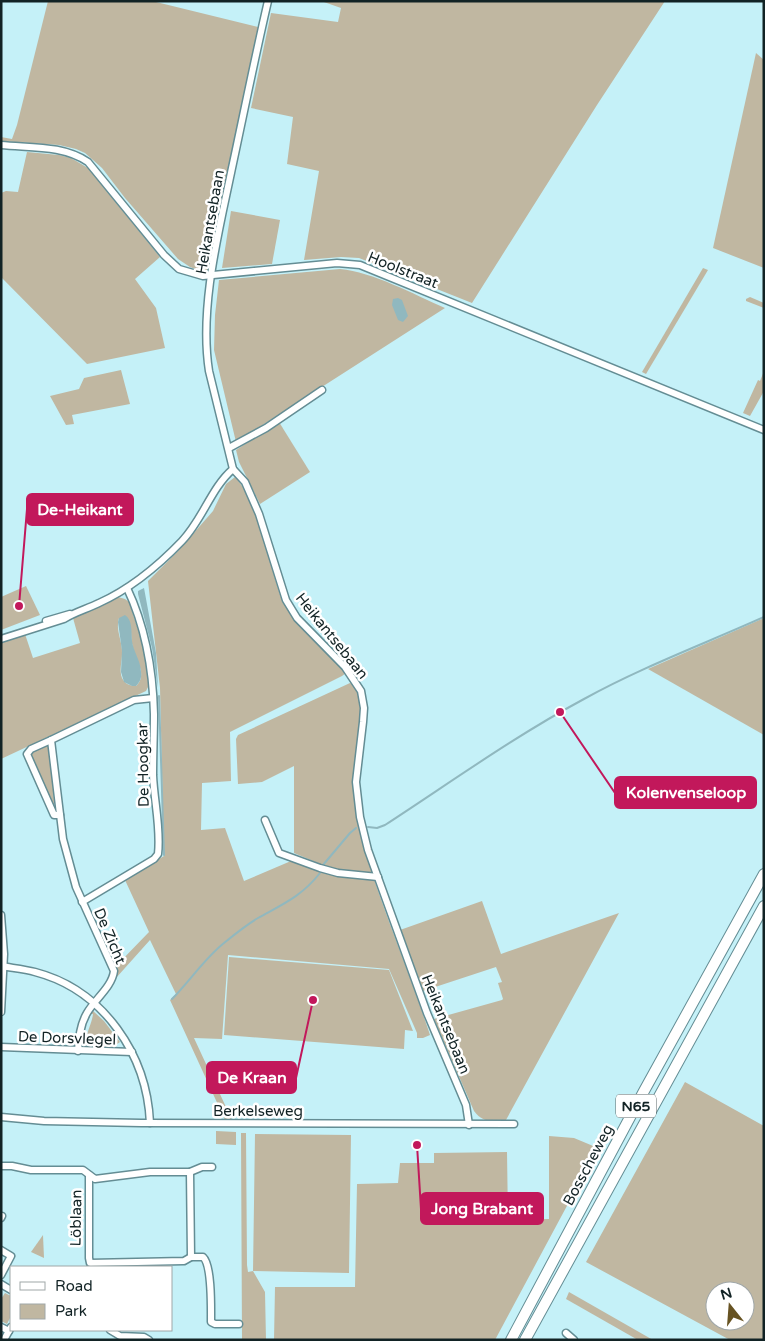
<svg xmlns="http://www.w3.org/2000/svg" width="765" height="1341" font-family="'Varela Round',sans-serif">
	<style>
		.green { fill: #c0b7a1; fill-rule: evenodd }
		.water { fill: #90b8bf }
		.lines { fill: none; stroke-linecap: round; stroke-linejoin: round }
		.stream { stroke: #90b8bf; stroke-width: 2 }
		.street-casing { stroke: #648d94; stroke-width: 9 }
		.primary-casing { stroke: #648d94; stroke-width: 12 }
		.street { stroke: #fff; stroke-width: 6 }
		.primary { stroke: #fff; stroke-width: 10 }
		.labels { text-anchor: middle; stroke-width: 5; stroke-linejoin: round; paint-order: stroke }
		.shield { fill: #fff; stroke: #596566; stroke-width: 1 }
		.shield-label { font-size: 14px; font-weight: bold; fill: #122325 }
		.street-label { font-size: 15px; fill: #122325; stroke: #fff }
		.leader { fill: none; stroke: #c2185b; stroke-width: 2 }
		.callout-dot { fill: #c2185b; stroke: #fff; stroke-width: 2 }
		.callout { fill: #c2185b; stroke: #c2185b; stroke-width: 2 }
		.callout-label { font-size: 16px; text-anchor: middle; font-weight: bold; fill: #fff }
	</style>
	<rect width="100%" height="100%" fill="#c5f1f8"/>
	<g class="green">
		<path d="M 48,1 L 152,1 L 258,27 L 209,270 L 198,270 L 190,267 L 178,259 L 125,198 L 102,168 L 85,153 L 76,149 L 59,145 L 1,141 L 1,137 L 12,139 L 17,125 Z"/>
		<path d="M 321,1 L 665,1 L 597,105 L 472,303 L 359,258 L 341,257 L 304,260 L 319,171 L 287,164 L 293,117 L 251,108 L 271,13 L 338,22 L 341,8 Z"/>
		<path d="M 756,53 L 764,60 L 764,268 L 713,248 Z"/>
		<path d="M 27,152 L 59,155 L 71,158 L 88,168 L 160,257 L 135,279 L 156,308 L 165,348 L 87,364 L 1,277 L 1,193 L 6,191 L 18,192 Z"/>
		<path d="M 231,211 L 280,220 L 272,264 L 222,268 Z"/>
		<path d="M 703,268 L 708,270 L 646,374 L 642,372 Z"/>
		<path d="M 340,269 C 373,272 413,294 445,308 L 236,442 L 214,350 L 215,315 L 219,280 Z"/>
		<path d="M 750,297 L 764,303 L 764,308 L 746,301 L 746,299 Z"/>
		<path d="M 121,370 L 130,404 L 72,415 L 74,424 L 66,425 L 50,396 L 79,389 L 84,378 Z"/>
		<path d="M 764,371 L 764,391 L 750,416 L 743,413 L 758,380 L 760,381 Z"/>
		<path d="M 279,422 L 310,472 L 260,504 L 239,462 L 236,450 Z"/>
		<path d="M 235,477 C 260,504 269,565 282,600 C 296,625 321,644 341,664 L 346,673 L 342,676 L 230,732 L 231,781 L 202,783 L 201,830 L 225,828 L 244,881 L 291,861 L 320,872 L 325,866 L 294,853 L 294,766 L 262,782 L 238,784 L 236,739 L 238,735 L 350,683 L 353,684 C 368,708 358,736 355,762 C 354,776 353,790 355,804 C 359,832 368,861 377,888 C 394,937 414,986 430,1035 L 423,1038 L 417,1038 L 417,1033 L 389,969 L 228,955 L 222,1039 L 194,1038 L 232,1120 L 225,1120 L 170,1000 L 176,994 L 150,940 L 116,978 L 117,965 L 149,932 L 125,880 L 164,856 L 160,688 L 148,581 L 178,551 L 213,511 L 226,484 Z"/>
		<path d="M 26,586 L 40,615 L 1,630 L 1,597 Z"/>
		<path d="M 118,597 L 125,599 L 129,602 L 143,645 L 149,685 L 146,691 L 1,759 L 1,643 L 25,634 L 33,658 L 80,643 L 73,618 ZM 119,618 L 131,627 C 131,634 131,641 133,648 C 136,660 148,675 136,686 C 130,686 125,684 122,678 C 119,670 122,662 122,654 C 123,642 115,630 119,618 Z"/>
		<path d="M 764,618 L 764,735 L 648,669 Z"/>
		<path d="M 47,745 L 49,747 L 55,810 L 31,756 L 33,752 Z"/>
		<path d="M 482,901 L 501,954 L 619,913 L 506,1120 C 491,1120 484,1124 474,1111 L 434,1019 L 502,1000 L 503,999 L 498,983 L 502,982 L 496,967 L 423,991 L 400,930 Z"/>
		<path d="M 229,957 L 389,970 L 413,1031 L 405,1030 L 404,1049 L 224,1035 Z"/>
		<path d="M 92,1010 L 104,1021 L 120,1042 L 113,1047 L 81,1045 L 81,1043 L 86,1040 C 87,1031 92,1023 93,1014 L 90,1014 Z"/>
		<path d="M 685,1082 L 764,1126 L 764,1337 L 762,1340 L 730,1340 L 586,1262 ZM 715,1291 L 745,1291 L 745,1321 L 715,1321 Z"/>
		<path d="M 216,1131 L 236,1132 L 236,1145 L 216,1144 Z"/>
		<path d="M 241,1133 L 246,1133 L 247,1265 L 248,1272 L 253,1271 L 255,1134 L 351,1135 L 349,1271 L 349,1273 L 253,1271 L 265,1292 L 266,1340 L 242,1340 Z"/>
		<path d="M 549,1136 L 574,1138 L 598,1148 L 495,1340 L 274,1340 L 275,1287 L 355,1287 L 357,1184 L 398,1183 L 400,1163 L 434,1163 L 434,1153 L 507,1152 L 508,1220 L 549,1219 Z"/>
		<path d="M 43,1235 L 44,1258 L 31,1252 Z"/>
		<path d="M 569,1292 L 653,1340 L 638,1340 L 566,1299 Z"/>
		<path d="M 5,1293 L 11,1296 L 11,1316 L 7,1324 L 1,1321 L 1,1299 Z"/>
	</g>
	<g class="water">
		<path d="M 398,298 L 402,300 L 408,316 L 403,322 L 398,320 L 392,305 L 393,299 Z"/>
		<path d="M 144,588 L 156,653 L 158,688 L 152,648 L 138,594 L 138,591 Z"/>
		<path d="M 125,615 C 133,620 131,632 132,641 C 133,651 141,661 141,672 C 142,677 140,682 136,686 L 132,686 L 124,682 L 121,672 L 122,651 L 118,622 L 119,618 Z"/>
	</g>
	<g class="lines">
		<g class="stream">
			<path d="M 159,696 L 164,855"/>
			<path d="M 368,827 L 377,828 L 385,825 C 451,782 515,736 584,699 C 642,667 704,644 764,617"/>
			<path d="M 323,865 L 350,833 L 356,828"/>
			<path d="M 172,999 C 190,981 204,959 224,943 C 235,934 246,925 258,918 C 283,904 302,896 320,873"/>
		</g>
		<g class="street-casing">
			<g id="street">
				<path d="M 268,1 C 255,57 244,112 232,168 C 219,231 199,307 209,371 L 233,469 L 245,482 L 259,514 L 286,600 L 297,618 L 345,667 L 361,691 L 364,708 L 363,722 L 356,782 L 360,817 L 368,850 L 427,1013 L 466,1105 L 469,1125"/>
				<path d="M 1,145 C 31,148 63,145 88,162 L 164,255 L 179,269 L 203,276 L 337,263 L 360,265 L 764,430"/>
				<path d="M 229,448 L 266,428 L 322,390"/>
				<path d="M 46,621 L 70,614"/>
				<path d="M 1,639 L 64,619 C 75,612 87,609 99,603 C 130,589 158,566 182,541 C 203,519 211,488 233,469"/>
				<path d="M 51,740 L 31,749 L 27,754 L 54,815 L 60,815"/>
				<path d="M 265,820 L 279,853 L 320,868 L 338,873 L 378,877"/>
				<path d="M 82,902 L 154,859 L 158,854 C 161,828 154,801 153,775 C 153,754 154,734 154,714 C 153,671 145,626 127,588"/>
				<path d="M 1,915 L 4,954 L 1,1012"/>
				<path d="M 1,966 C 12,968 24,969 35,972 C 104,990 147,1055 150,1123"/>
				<path d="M 1,1047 L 132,1052"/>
				<path d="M 78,1051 C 79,1038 80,1025 87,1013 C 95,999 112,987 114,971 L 76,887 L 63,839 L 51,740 L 134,700 L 153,698"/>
				<path d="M 1,1117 L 44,1121 L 141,1123 L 514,1124"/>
				<path d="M 1,1166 L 12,1166 L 31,1170 L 83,1170 L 95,1179 L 150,1172 L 190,1172 L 202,1167 L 212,1167"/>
				<path d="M 190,1172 L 191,1257"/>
				<path d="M 89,1175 L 89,1258 L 90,1263 L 184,1261 L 191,1257 L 203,1257 C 212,1265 211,1308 211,1322 L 215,1324 L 239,1324"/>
				<path d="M 1,1218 L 2,1216"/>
				<path d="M 1,1250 L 11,1256 L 1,1275"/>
				<path d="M 1,1284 L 11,1290"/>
				<path d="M 1,1327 L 9,1331"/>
				<path d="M 110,1330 L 120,1336 L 144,1337 L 149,1340"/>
				<path d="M 566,1333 L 574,1340"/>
				<path d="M 4,1340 L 11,1327"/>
			</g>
		</g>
		<g class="primary-casing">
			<g id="primary">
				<path d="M 511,1340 L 644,1091 L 764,874"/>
				<path d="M 525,1340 L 764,906"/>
			</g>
		</g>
		<use href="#street" class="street"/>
		<use href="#primary" class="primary"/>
	</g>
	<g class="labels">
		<rect class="shield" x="616" y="1094.5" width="40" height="23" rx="4"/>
		<g class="shield-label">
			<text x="636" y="1111">N65</text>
		</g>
		<g class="street-label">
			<text transform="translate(210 222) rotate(-80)" y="5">Heikantsebaan</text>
			<text transform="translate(403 270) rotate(22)" y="5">Hoolstraat</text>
			<text transform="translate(332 636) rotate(51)" y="5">Heikantsebaan</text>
			<text transform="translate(143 765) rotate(-91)" y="5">De Hoogkar</text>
			<text transform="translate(110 936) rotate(67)" y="5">De Zicht</text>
			<text transform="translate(446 1024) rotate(68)" y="5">Heikantsebaan</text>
			<text transform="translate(67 1038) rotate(2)" y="5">De Dorsvlegel</text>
			<text x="258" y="1116">Berkelseweg</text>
			<text transform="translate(588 1165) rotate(-62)" y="5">Bosscheweg</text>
			<text transform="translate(76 1218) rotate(-89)" y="5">Löblaan</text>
		</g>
	</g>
	<path class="leader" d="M19 606L27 509M560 712L615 793M313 1000L296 1078M417 1145L421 1209"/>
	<g class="callout-dot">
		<circle cx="19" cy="606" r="5"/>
		<circle cx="560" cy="712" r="5"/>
		<circle cx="313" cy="1000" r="5"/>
		<circle cx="417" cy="1145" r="5"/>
	</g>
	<g class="callout">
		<rect x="27" y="494" width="106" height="31" rx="5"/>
		<rect x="615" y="777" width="141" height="31" rx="5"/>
		<rect x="207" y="1062" width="89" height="31" rx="5"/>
		<rect x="421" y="1193" width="122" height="31" rx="5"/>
	</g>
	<g class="callout-label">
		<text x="80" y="515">De-Heikant</text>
		<text x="686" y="798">Kolenvenseloop</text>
		<text x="252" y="1083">De Kraan</text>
		<text x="482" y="1214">Jong Brabant</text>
	</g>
	<rect width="765" height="1341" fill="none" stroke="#122325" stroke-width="5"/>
	<rect x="10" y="1266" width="162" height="65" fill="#ffffff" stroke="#a0a7a8"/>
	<rect x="20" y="1282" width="25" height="8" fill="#ffffff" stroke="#a0a7a8"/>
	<text x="55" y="1291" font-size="15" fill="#122325">Road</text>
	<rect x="20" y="1304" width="25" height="15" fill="#c0b7a1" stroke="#a0a7a8"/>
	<text x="55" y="1316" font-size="15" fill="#122325">Park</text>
	<g transform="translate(730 1306) rotate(343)"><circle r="24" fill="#ffffff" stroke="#a0a7a8"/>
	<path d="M0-4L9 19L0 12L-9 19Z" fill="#675322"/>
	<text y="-8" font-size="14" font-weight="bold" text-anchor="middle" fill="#122325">N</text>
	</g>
</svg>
